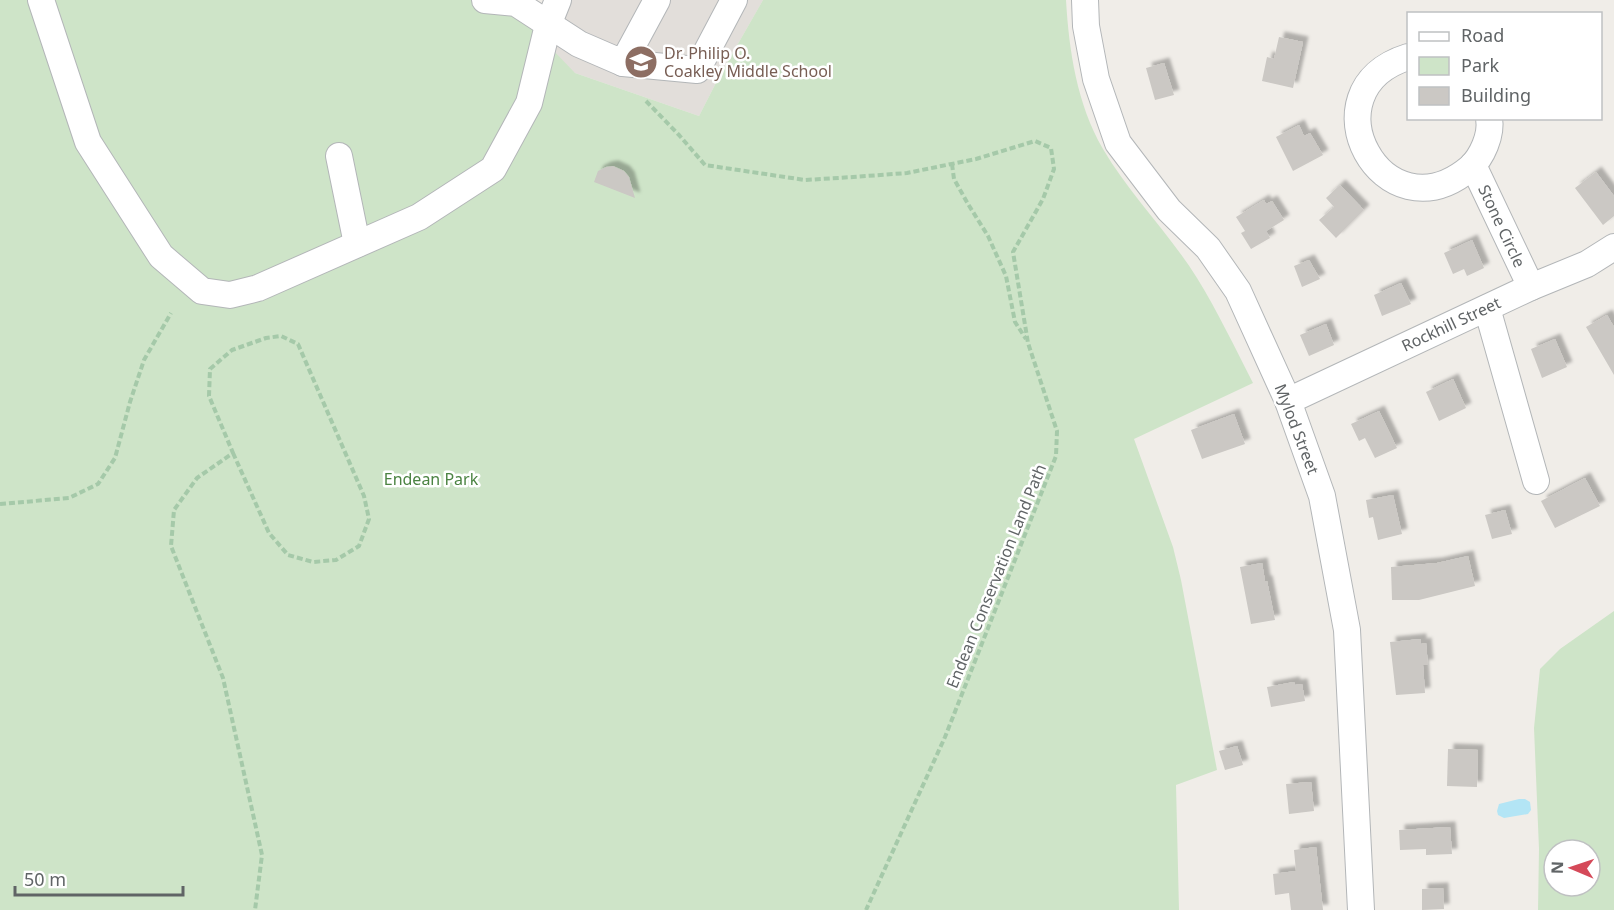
<svg xmlns="http://www.w3.org/2000/svg" width="1614" height="910" font-family="'Noto Sans',sans-serif">
	<style>
		.education { fill: #e2deda }
		.green { fill: #cee4c8; fill-rule: evenodd }
		.water { fill: #b3e5f5 }
		.building { fill: #cbc8c4; filter: url(#shadow) }
		.lines { fill: none; stroke-linecap: round; stroke-linejoin: round }
		.minor-casing { stroke: #b3b6b8; stroke-width: 28 }
		.path { stroke: #a5c9a9; stroke-width: 4; stroke-dasharray: 6 3; stroke-linecap: butt }
		.minor { stroke: #fff; stroke-width: 26 }
		.labels { text-anchor: middle; stroke-width: 5; stroke-linejoin: round; paint-order: stroke }
		.education-label { font-size: 16px; fill: #785e54; stroke: #fff; text-anchor: start }
		.street-label { font-size: 16px; fill: #606466; stroke: #fff }
		.park-label { font-size: 16px; fill: #4b8342; stroke: #fff }
	</style>
	<defs>
		<filter id="shadow"><feDropShadow dx="5.5" dy="-5.5" stdDeviation="1.5" flood-color="#0004"/></filter>
	</defs>
	<rect width="100%" height="100%" fill="#f0ede8"/>
	<path class="education" d="M 549,0 L 763,0 L 719,77 L 699,116 L 575,73 L 532,50 Z"/>
	<g class="green">
		<path d="M 0,0 L 505,0 L 575,73 L 699,116 L 719,77 L 763,0 L 1066,0 C 1069,51 1077,104 1103,149 C 1130,195 1169,233 1197,278 C 1218,312 1235,348 1253,383 L 1134,439 L 1173,547 L 1181,580 L 1217,770 L 1176,785 L 1179,910 L 0,910 Z"/>
		<path d="M 1614,611 L 1614,910 L 1538,910 L 1539,849 L 1534,728 L 1540,669 L 1560,649 ZM 1554,850 L 1590,850 L 1590,886 L 1554,886 Z"/>
	</g>
	<path class="water" d="M 1519,799 L 1525,799 L 1530,802 L 1531,810 L 1528,814 L 1504,818 L 1498,815 L 1497,811 L 1499,804 Z"/>
	<g class="building">
		<path d="M 1279,37 L 1303,42 L 1293,88 L 1262,81 L 1267,57 L 1274,59 Z"/>
		<path d="M 1164,63 L 1174,95 L 1155,100 L 1146,68 Z"/>
		<path d="M 1299,125 L 1304,136 L 1310,133 L 1323,155 L 1293,171 L 1276,137 Z"/>
		<path d="M 613,166 L 624,171 L 629,177 L 635,198 L 594,182 L 598,171 L 606,167 Z"/>
		<path d="M 1596,172 L 1614,196 L 1614,216 L 1603,225 L 1575,188 Z"/>
		<path d="M 1340,185 L 1364,210 L 1336,238 L 1319,220 L 1334,207 L 1326,198 Z"/>
		<path d="M 1264,200 L 1266,204 L 1272,201 L 1284,220 L 1266,231 L 1270,238 L 1251,249 L 1241,233 L 1245,231 L 1236,217 Z"/>
		<path d="M 1472,240 L 1484,268 L 1467,276 L 1464,269 L 1453,274 L 1444,253 Z"/>
		<path d="M 1309,260 L 1320,279 L 1302,287 L 1294,266 Z"/>
		<path d="M 1401,283 L 1411,304 L 1382,316 L 1374,295 Z"/>
		<path d="M 1607,315 L 1614,327 L 1614,375 L 1586,327 Z"/>
		<path d="M 1326,324 L 1334,345 L 1309,356 L 1300,335 Z"/>
		<path d="M 1555,339 L 1567,367 L 1542,378 L 1531,349 Z"/>
		<path d="M 1453,379 L 1466,408 L 1439,421 L 1426,392 Z"/>
		<path d="M 1379,411 L 1397,448 L 1375,458 L 1365,438 L 1359,441 L 1351,424 Z"/>
		<path d="M 1234,414 L 1245,444 L 1202,459 L 1191,430 Z"/>
		<path d="M 1585,478 L 1600,506 L 1555,528 L 1541,501 Z"/>
		<path d="M 1393,495 L 1402,534 L 1378,540 L 1373,517 L 1369,518 L 1366,500 Z"/>
		<path d="M 1505,510 L 1512,534 L 1492,539 L 1485,515 Z"/>
		<path d="M 1468,556 L 1475,586 L 1419,600 L 1392,600 L 1391,567 L 1437,563 Z"/>
		<path d="M 1262,563 L 1265,581 L 1267,581 L 1275,620 L 1251,624 L 1240,567 Z"/>
		<path d="M 1421,639 L 1421,644 L 1426,643 L 1428,665 L 1423,665 L 1425,693 L 1396,695 L 1390,642 Z"/>
		<path d="M 1294,682 L 1295,685 L 1302,684 L 1305,701 L 1271,707 L 1267,687 Z"/>
		<path d="M 1237,746 L 1243,765 L 1225,770 L 1219,751 Z"/>
		<path d="M 1448,749 L 1478,750 L 1477,787 L 1447,786 Z"/>
		<path d="M 1311,782 L 1314,811 L 1289,814 L 1286,784 Z"/>
		<path d="M 1450,827 L 1452,854 L 1426,855 L 1426,849 L 1400,850 L 1399,830 Z"/>
		<path d="M 1316,847 L 1323,910 L 1291,910 L 1289,893 L 1275,895 L 1273,874 L 1296,871 L 1294,850 Z"/>
		<path d="M 1443,888 L 1444,909 L 1422,910 L 1422,889 Z"/>
	</g>
	<g class="lines">
		<g class="minor-casing">
			<g id="minor">
				<path d="M 41,0 L 88,142 L 161,256 L 202,291 L 230,295 L 258,288 L 419,217 L 493,169 L 529,103 L 548,25 L 558,0"/>
				<path d="M 485,0 L 516,3 L 579,44 L 623,63 L 657,0"/>
				<path d="M 1085,0 L 1086,26 L 1096,79 L 1118,143 L 1169,210 L 1208,248 L 1238,291 L 1288,401 L 1322,496 L 1347,630 L 1361,910"/>
				<path d="M 1408,57 C 1302,90 1383,241 1470,168 C 1482,157 1492,135 1489,118"/>
				<path d="M 623,63 L 697,70 L 734,0"/>
				<path d="M 339,156 L 357,244"/>
				<path d="M 1473,165 L 1531,287"/>
				<path d="M 1487,308 L 1536,481"/>
				<path d="M 1288,401 L 1531,287 L 1587,264 L 1614,247"/>
			</g>
		</g>
		<g class="path">
			<path d="M 646,101 L 679,135 L 705,165 L 805,180 L 853,177 L 907,173 L 976,159 L 1035,141 L 1051,148 L 1054,169 L 1043,199 L 1013,252 L 1028,343 L 1057,431 L 1056,456 L 945,737 L 866,910"/>
			<path d="M 952,164 L 954,179 L 968,204 L 988,236 L 1006,276 L 1015,322 L 1026,339"/>
			<path d="M 233,453 L 269,533 L 288,555 L 313,562 L 336,560 L 359,546 L 369,519 L 364,496 L 298,344 L 281,336 L 266,338 L 232,350 L 210,369 L 209,396 L 233,453 L 197,478 L 174,510 L 171,546 L 223,678 L 262,855 L 255,910"/>
			<path d="M 0,504 L 69,498 L 98,484 L 115,458 L 130,402 L 144,360 L 171,313"/>
		</g>
		<use href="#minor" class="minor"/>
	</g>
	<defs>
		<g id="school-disc" transform="scale(1.725)"><circle r="9.5" fill="#8d6e63" stroke="#fff"/><path d="M0-5L7-2L0 1L-7-2ZM-4 1L0 2.5L4 1V4Q0 6-4 4Z" fill="#fff"/></g>
	</defs>
	<g fill-rule="evenodd">
		<use href="#school-disc" x="641" y="62"/>
	</g>
	<g class="labels">
		<g class="education-label">
			<text x="664" y="59">Dr. Philip O.<tspan x="664" dy="18">Coakley Middle School</tspan></text>
		</g>
		<g class="street-label">
			<text transform="translate(1502 226) rotate(65)" y="6">Stone Circle</text>
			<text transform="translate(1451 324) rotate(-25)" y="6">Rockhill Street</text>
			<text transform="translate(1297 429) rotate(69)" y="6">Mylod Street</text>
			<text transform="translate(996 576) rotate(-68)" y="6">Endean Conservation Land Path</text>
		</g>
		<g class="park-label">
			<text x="431" y="485">Endean Park</text>
		</g>
	</g>
	<rect x="1407" y="12" width="195" height="108" fill="#ffffff" stroke="#bfc1c2" stroke-width="1.5"/>
	<rect x="1419" y="32" width="30" height="9" fill="#ffffff" stroke="#bfc1c2" stroke-width="1.5"/>
	<text x="1461" y="42" font-size="18" fill="#606466">Road</text>
	<rect x="1419" y="57" width="30" height="18" fill="#cee4c8" stroke="#bfc1c2" stroke-width="1.5"/>
	<text x="1461" y="72" font-size="18" fill="#606466">Park</text>
	<rect x="1419" y="87" width="30" height="18" fill="#cbc8c4" stroke="#bfc1c2" stroke-width="1.5"/>
	<text x="1461" y="102" font-size="18" fill="#606466">Building</text>
	<g transform="translate(1572 868) rotate(272)"><circle r="28" fill="#ffffff" stroke="#bfc1c2" stroke-width="1.5"/>
	<path d="M0-4.5L10 22L0 15L-10 22Z" fill="#d54959"/>
	<text y="-9" font-size="16" font-weight="bold" text-anchor="middle" fill="#606466">N</text>
	</g>
	<path d="M15 886v9h168v-9" fill="none" stroke="#606466" stroke-width="3"/>
	<text x="24" y="886" font-size="18" fill="#606466" stroke="#ffffff" stroke-width="4.5" paint-order="stroke">50 m</text>
</svg>
